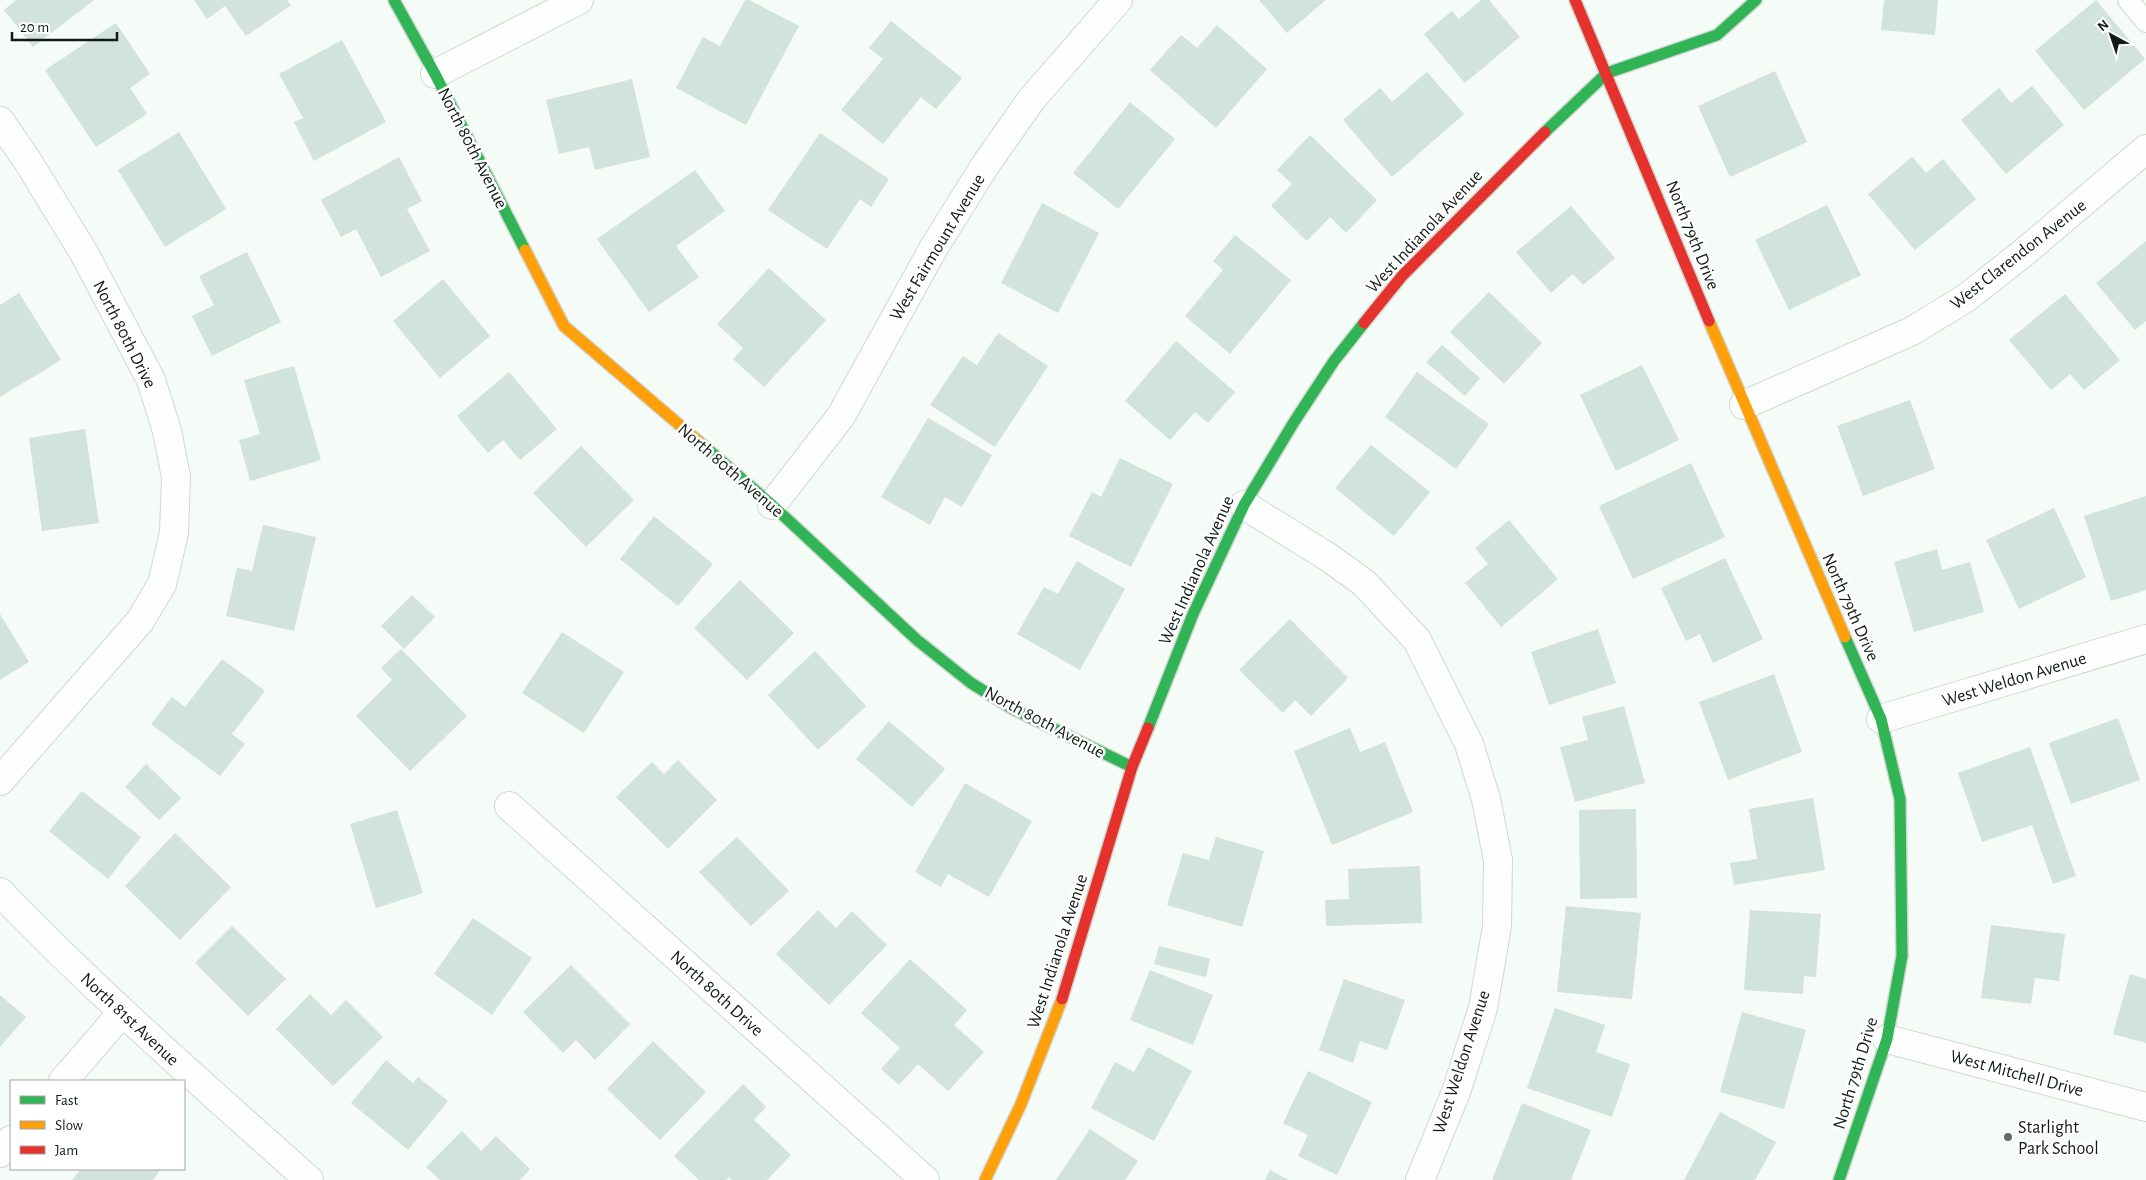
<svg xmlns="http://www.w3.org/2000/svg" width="2146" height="1180" font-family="'Alegreya Sans',sans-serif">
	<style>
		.building { fill: #d2e2dc }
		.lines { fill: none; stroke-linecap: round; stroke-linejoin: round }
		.lane-casing { stroke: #d0d8d1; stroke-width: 22 }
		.street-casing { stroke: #d0d8d1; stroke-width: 30 }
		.fast-casing { stroke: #d0d8d1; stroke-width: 14 }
		.slow-casing { stroke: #d0d8d1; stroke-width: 14 }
		.jam-casing { stroke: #d0d8d1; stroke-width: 14 }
		.lane { stroke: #fefefe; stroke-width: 20 }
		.street { stroke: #fefefe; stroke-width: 28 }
		.fast { stroke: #30b455; stroke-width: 11 }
		.slow { stroke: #ff9f0a; stroke-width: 11 }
		.jam { stroke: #e5322d; stroke-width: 11 }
		.poi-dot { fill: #606962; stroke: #fff; stroke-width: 2 }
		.labels { text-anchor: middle; stroke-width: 5; stroke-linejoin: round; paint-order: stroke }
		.street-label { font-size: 18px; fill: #101b13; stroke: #fff }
		.poi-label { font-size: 18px; fill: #101b13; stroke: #fff; text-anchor: start }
	</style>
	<rect width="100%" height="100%" fill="#f5fbf6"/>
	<g class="building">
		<path d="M 16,0 L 94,0 L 33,47 L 4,10 Z"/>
		<path d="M 194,0 L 287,0 L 291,5 L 246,36 L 225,6 L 207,19 Z"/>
		<path d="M 745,0 L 749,0 L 799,26 L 746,125 L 676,88 L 703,37 L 720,46 Z"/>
		<path d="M 1259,0 L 1326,0 L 1287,33 Z"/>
		<path d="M 1481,0 L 1489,0 L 1520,37 L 1465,83 L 1424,34 L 1452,11 L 1459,19 Z"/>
		<path d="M 1884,0 L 1938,0 L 1935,35 L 1881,30 Z"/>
		<path d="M 2096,0 L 2145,59 L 2084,110 L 2035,51 Z"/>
		<path d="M 891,21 L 962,78 L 936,109 L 921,97 L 883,144 L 841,110 L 883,59 L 869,48 Z"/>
		<path d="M 116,23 L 150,74 L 130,88 L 147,114 L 96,147 L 45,70 Z"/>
		<path d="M 1217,25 L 1267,69 L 1216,128 L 1150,70 L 1181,35 L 1197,48 Z"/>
		<path d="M 342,40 L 386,122 L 314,161 L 294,122 L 303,118 L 279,74 Z"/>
		<path d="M 1775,71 L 1807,142 L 1730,177 L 1698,106 Z"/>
		<path d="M 1427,72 L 1464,114 L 1392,177 L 1343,120 L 1380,88 L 1392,102 Z"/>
		<path d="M 632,79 L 650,157 L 595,170 L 589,147 L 559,154 L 546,100 Z"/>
		<path d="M 2032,86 L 2064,125 L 2006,174 L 1961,120 L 1999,88 L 2011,103 Z"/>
		<path d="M 1130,102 L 1175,139 L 1118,209 L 1073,173 Z"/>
		<path d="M 179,132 L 226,209 L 165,247 L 118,170 Z"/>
		<path d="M 820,133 L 889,179 L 871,207 L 860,199 L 827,249 L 768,210 Z"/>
		<path d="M 1310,135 L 1377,200 L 1346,233 L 1330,217 L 1307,241 L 1271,206 L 1292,184 L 1277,170 Z"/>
		<path d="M 399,157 L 422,201 L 407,209 L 430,251 L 381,277 L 356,229 L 341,237 L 321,200 Z"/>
		<path d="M 1912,157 L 1926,173 L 1943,159 L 1976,199 L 1915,250 L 1868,194 Z"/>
		<path d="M 695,170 L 725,211 L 676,246 L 699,277 L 649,312 L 597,239 Z"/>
		<path d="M 1042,203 L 1099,233 L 1058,313 L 1001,283 Z"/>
		<path d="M 1827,205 L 1861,275 L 1789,310 L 1755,240 Z"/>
		<path d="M 1571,206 L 1615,258 L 1583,285 L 1573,274 L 1551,293 L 1516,252 Z"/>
		<path d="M 1235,235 L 1291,280 L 1230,354 L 1185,316 L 1223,270 L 1213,261 Z"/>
		<path d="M 2146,241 L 2146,321 L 2135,330 L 2096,283 Z"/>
		<path d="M 247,252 L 281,322 L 212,356 L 192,316 L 214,305 L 199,276 Z"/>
		<path d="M 769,268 L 826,320 L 764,387 L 733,359 L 743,348 L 717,324 Z"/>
		<path d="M 443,279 L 490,336 L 440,378 L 393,321 Z"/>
		<path d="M 1489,292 L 1542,343 L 1504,384 L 1450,332 Z"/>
		<path d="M 19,293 L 61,360 L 0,397 L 0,305 Z"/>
		<path d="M 2065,294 L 2120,360 L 2084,390 L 2070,374 L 2051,390 L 2009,340 Z"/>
		<path d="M 998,333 L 1048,366 L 995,447 L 930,405 L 963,356 L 977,365 Z"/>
		<path d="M 1176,341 L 1235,392 L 1208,423 L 1195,412 L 1170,440 L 1125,401 Z"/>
		<path d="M 1442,345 L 1480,378 L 1465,396 L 1426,362 Z"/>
		<path d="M 1642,365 L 1679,440 L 1616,471 L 1580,395 Z"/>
		<path d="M 294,366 L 321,460 L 250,481 L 239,440 L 260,434 L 244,380 Z"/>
		<path d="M 509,372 L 557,429 L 520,460 L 503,440 L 488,453 L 457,416 Z"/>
		<path d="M 1417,372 L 1489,424 L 1456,469 L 1385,417 Z"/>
		<path d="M 1910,400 L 1935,469 L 1863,496 L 1837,426 Z"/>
		<path d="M 928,418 L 992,455 L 962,507 L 945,497 L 930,525 L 881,497 Z"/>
		<path d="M 85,429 L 99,523 L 42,531 L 29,438 Z"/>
		<path d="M 1371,445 L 1430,492 L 1394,536 L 1335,488 Z"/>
		<path d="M 581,446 L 634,500 L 586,547 L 533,493 Z"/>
		<path d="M 1120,458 L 1173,484 L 1131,567 L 1069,536 L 1092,492 L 1101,497 Z"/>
		<path d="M 1691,463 L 1725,537 L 1633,579 L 1599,506 Z"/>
		<path d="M 2146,496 L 2146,590 L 2111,601 L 2084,516 Z"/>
		<path d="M 2054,508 L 2086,577 L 2019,609 L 1986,540 Z"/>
		<path d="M 654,516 L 713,564 L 678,606 L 620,559 Z"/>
		<path d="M 1509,520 L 1558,579 L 1501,627 L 1465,583 L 1488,564 L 1475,548 Z"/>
		<path d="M 263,525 L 316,537 L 294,631 L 226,616 L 237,568 L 252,571 Z"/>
		<path d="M 1937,549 L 1942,570 L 1970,562 L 1984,612 L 1914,632 L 1894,562 Z"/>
		<path d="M 1725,558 L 1763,639 L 1713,663 L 1700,634 L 1686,641 L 1661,588 Z"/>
		<path d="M 1077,561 L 1125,589 L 1080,670 L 1017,634 L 1044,587 L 1058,594 Z"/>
		<path d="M 740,580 L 794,633 L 747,680 L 694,628 Z"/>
		<path d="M 412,595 L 435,617 L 404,649 L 381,626 Z"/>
		<path d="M 0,614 L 29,662 L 0,680 Z"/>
		<path d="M 1290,619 L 1348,678 L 1311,716 L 1295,700 L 1283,713 L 1239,670 Z"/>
		<path d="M 1598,629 L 1616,683 L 1549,705 L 1531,652 Z"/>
		<path d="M 562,632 L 624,672 L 584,733 L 522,693 Z"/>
		<path d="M 401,649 L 467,716 L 410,771 L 356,716 L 392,680 L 381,668 Z"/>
		<path d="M 815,651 L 866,706 L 818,750 L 768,695 Z"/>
		<path d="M 222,659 L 265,691 L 232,734 L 245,744 L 220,776 L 151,724 L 172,697 L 185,707 Z"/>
		<path d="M 1774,674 L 1802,752 L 1728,780 L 1699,702 Z"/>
		<path d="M 1624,706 L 1645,783 L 1575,802 L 1560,747 L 1588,740 L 1582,717 Z"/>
		<path d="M 2118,718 L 2140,780 L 2071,804 L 2049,743 Z"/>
		<path d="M 889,721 L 945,769 L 912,807 L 856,759 Z"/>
		<path d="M 1350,728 L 1360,752 L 1385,742 L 1413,812 L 1332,845 L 1294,751 Z"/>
		<path d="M 2030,747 L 2076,876 L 2053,884 L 2032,825 L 1982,842 L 1958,773 Z"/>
		<path d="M 678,760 L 717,800 L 668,849 L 616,797 L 652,762 L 664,774 Z"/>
		<path d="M 146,764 L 181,798 L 159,820 L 125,787 Z"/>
		<path d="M 965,783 L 1032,821 L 989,897 L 948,874 L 941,887 L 915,872 Z"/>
		<path d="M 82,791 L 141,837 L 108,879 L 49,831 Z"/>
		<path d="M 1813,798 L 1825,870 L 1734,885 L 1730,863 L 1757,859 L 1749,809 Z"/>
		<path d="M 1636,809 L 1637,898 L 1580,899 L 1579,810 Z"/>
		<path d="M 397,810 L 423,893 L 376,908 L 350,824 Z"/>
		<path d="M 175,833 L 231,887 L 180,940 L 125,886 Z"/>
		<path d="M 737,837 L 789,891 L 751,926 L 699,872 Z"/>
		<path d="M 1216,837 L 1264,851 L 1242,927 L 1167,905 L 1183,853 L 1209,860 Z"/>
		<path d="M 1420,866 L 1422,923 L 1326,926 L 1325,900 L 1349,899 L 1348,869 Z"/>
		<path d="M 1566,906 L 1641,913 L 1632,999 L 1557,992 Z"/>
		<path d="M 818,910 L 836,928 L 852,911 L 887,945 L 829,1005 L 776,954 Z"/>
		<path d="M 1750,910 L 1821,914 L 1816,977 L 1804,976 L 1803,994 L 1744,990 Z"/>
		<path d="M 473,918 L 532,958 L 492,1015 L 434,974 Z"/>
		<path d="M 1991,925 L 2065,934 L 2059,981 L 2035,978 L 2031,1004 L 1981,998 Z"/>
		<path d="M 232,926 L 286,979 L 248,1016 L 195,963 Z"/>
		<path d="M 1159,946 L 1210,959 L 1206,977 L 1154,964 Z"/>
		<path d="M 910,959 L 967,1010 L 954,1025 L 984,1052 L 948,1091 L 918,1064 L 899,1085 L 881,1069 L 900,1048 L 861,1013 Z"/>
		<path d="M 571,965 L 630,1024 L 595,1060 L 576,1040 L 563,1053 L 523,1012 Z"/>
		<path d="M 1150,970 L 1213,995 L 1193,1045 L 1130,1020 Z"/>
		<path d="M 2130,974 L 2146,979 L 2146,1043 L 2113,1034 Z"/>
		<path d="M 1344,979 L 1405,1000 L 1387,1050 L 1360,1041 L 1353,1063 L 1319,1050 Z"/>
		<path d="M 310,994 L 331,1015 L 346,1000 L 383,1037 L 333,1086 L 276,1029 Z"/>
		<path d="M 0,995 L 26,1017 L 0,1047 Z"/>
		<path d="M 1555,1008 L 1605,1025 L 1596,1052 L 1630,1064 L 1612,1117 L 1527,1088 Z"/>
		<path d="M 1742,1012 L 1806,1030 L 1784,1109 L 1720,1092 Z"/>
		<path d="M 653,1041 L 706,1092 L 660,1140 L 607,1089 Z"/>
		<path d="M 1148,1047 L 1192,1071 L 1154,1141 L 1091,1108 L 1115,1062 L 1134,1072 Z"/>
		<path d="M 386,1060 L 413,1083 L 418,1077 L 448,1101 L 408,1150 L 351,1103 Z"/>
		<path d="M 1308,1071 L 1372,1102 L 1337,1175 L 1298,1156 L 1308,1135 L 1283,1123 Z"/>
		<path d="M 743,1084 L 766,1107 L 754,1120 L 791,1155 L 767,1180 L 732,1180 L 729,1177 L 726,1180 L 699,1180 L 674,1156 Z"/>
		<path d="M 1522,1103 L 1591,1130 L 1571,1180 L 1492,1180 Z"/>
		<path d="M 1720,1112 L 1776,1142 L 1755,1180 L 1684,1180 Z"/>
		<path d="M 1090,1129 L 1138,1161 L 1125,1180 L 1056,1180 Z"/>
		<path d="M 462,1131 L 481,1151 L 496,1136 L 530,1169 L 520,1180 L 440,1180 L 426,1167 Z"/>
		<path d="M 81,1169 L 161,1169 L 153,1180 L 72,1180 Z"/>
		<path d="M 1270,1170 L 1289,1180 L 1265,1180 Z"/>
	</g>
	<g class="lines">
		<g class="lane-casing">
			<path id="lane" d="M 2128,0 L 2146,22"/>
		</g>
		<g class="street-casing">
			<g id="street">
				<path d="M 435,74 L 579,0"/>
				<path d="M 0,121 L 27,160 L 84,253 L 151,380 L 167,431 L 176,477 L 174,533 L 162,584 L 140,621 L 0,781"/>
				<path d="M 1744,405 L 1912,331 L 1966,298 L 2022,254 L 2146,149"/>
				<path d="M 772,505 L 841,416 L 933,249 L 986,164 L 1031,100 L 1118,0"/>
				<path d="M 1244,505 L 1328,557 L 1364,583 L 1417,640 L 1469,744 L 1486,799 L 1498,860 L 1497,926 L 1483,1008 L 1456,1092 L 1420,1180"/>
				<path d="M 1881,719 L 2146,639"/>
				<path d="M 509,806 L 925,1180"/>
				<path d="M 0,892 C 98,994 204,1086 309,1180"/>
				<path d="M 1887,1039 L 2146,1107"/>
				<path d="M 63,1081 L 122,1013"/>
				<path d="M 0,1153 L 11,1140"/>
			</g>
		</g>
		<g class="fast-casing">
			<g id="fast">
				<path d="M 394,0 L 435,74 L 525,250"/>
				<path d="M 1545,132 L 1607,73 L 1717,35 L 1756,0"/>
				<path d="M 704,446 L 772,505 L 917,640 L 971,683 L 1013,709 L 1132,767"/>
				<path d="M 1148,728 L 1193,614 L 1244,505 L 1294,422 L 1334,361 L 1364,323"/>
				<path d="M 1839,1180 L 1887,1039 L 1902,956 L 1900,799 L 1881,719 L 1845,637"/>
			</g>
		</g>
		<g class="slow-casing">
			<g id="slow">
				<path d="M 525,250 L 564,326 L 704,446"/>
				<path d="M 1709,321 L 1845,637"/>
				<path d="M 985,1180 L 1021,1104 L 1062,999"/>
			</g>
		</g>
		<g class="jam-casing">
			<g id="jam">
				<path d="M 1575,0 L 1709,321"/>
				<path d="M 1364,323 L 1402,276 L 1545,132"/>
				<path d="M 1062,999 L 1132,767 L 1148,728"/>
			</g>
		</g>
		<use href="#lane" class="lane"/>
		<use href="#street" class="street"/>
		<use href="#fast" class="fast"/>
		<use href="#slow" class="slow"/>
		<use href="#jam" class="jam"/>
	</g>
	<circle class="poi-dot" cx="2008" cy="1137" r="5"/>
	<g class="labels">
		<g class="street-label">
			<text transform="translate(473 148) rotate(63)" y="6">North 80th Avenue</text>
			<text transform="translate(1424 231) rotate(-47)" y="6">West Indianola Avenue</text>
			<text transform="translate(1693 235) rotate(68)" y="6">North 79th Drive</text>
			<text transform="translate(937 247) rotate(-59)" y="6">West Fairmount Avenue</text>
			<text transform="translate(2018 254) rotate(-38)" y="6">West Clarendon Avenue</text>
			<text transform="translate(125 334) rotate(63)" y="6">North 80th Drive</text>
			<text transform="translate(731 470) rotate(41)" y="6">North 80th Avenue</text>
			<text transform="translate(1196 570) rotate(-66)" y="6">West Indianola Avenue</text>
			<text transform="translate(1851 607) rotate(66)" y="6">North 79th Drive</text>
			<text transform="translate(2014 679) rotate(-17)" y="6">West Weldon Avenue</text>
			<text transform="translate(1045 722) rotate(28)" y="6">North 80th Avenue</text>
			<text transform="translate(1057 951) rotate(-72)" y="6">West Indianola Avenue</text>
			<text transform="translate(717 993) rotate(42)" y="6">North 80th Drive</text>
			<text transform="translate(130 1019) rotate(43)" y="6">North 81st Avenue</text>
			<text transform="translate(1461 1062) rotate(-72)" y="6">West Weldon Avenue</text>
			<text transform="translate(1855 1073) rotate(-73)" y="6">North 79th Drive</text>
			<text transform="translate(2017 1073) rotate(15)" y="6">West Mitchell Drive</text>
		</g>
		<g class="poi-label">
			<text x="2018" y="1133">Starlight<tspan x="2018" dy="21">Park School</tspan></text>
		</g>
	</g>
	<rect x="10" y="1080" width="175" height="90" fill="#ffffff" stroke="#9fa4a1"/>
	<rect x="20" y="1096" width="25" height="8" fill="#30b455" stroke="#9fa4a1"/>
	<text x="55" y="1105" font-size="15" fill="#101b13">Fast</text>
	<rect x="20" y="1121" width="25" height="8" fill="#ff9f0a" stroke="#9fa4a1"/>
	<text x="55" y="1130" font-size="15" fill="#101b13">Slow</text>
	<rect x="20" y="1146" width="25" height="8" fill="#e5322d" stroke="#9fa4a1"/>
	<text x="55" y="1155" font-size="15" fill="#101b13">Jam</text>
	<g transform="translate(2111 35) rotate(320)" stroke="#ffffff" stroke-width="4" paint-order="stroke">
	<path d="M0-4L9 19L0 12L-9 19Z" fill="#101b13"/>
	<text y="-8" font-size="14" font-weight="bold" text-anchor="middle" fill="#101b13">N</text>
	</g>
	<path d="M12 32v8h105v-8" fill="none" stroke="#101b13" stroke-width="2.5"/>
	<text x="20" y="32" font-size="15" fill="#101b13" stroke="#ffffff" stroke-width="4" paint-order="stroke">20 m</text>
</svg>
